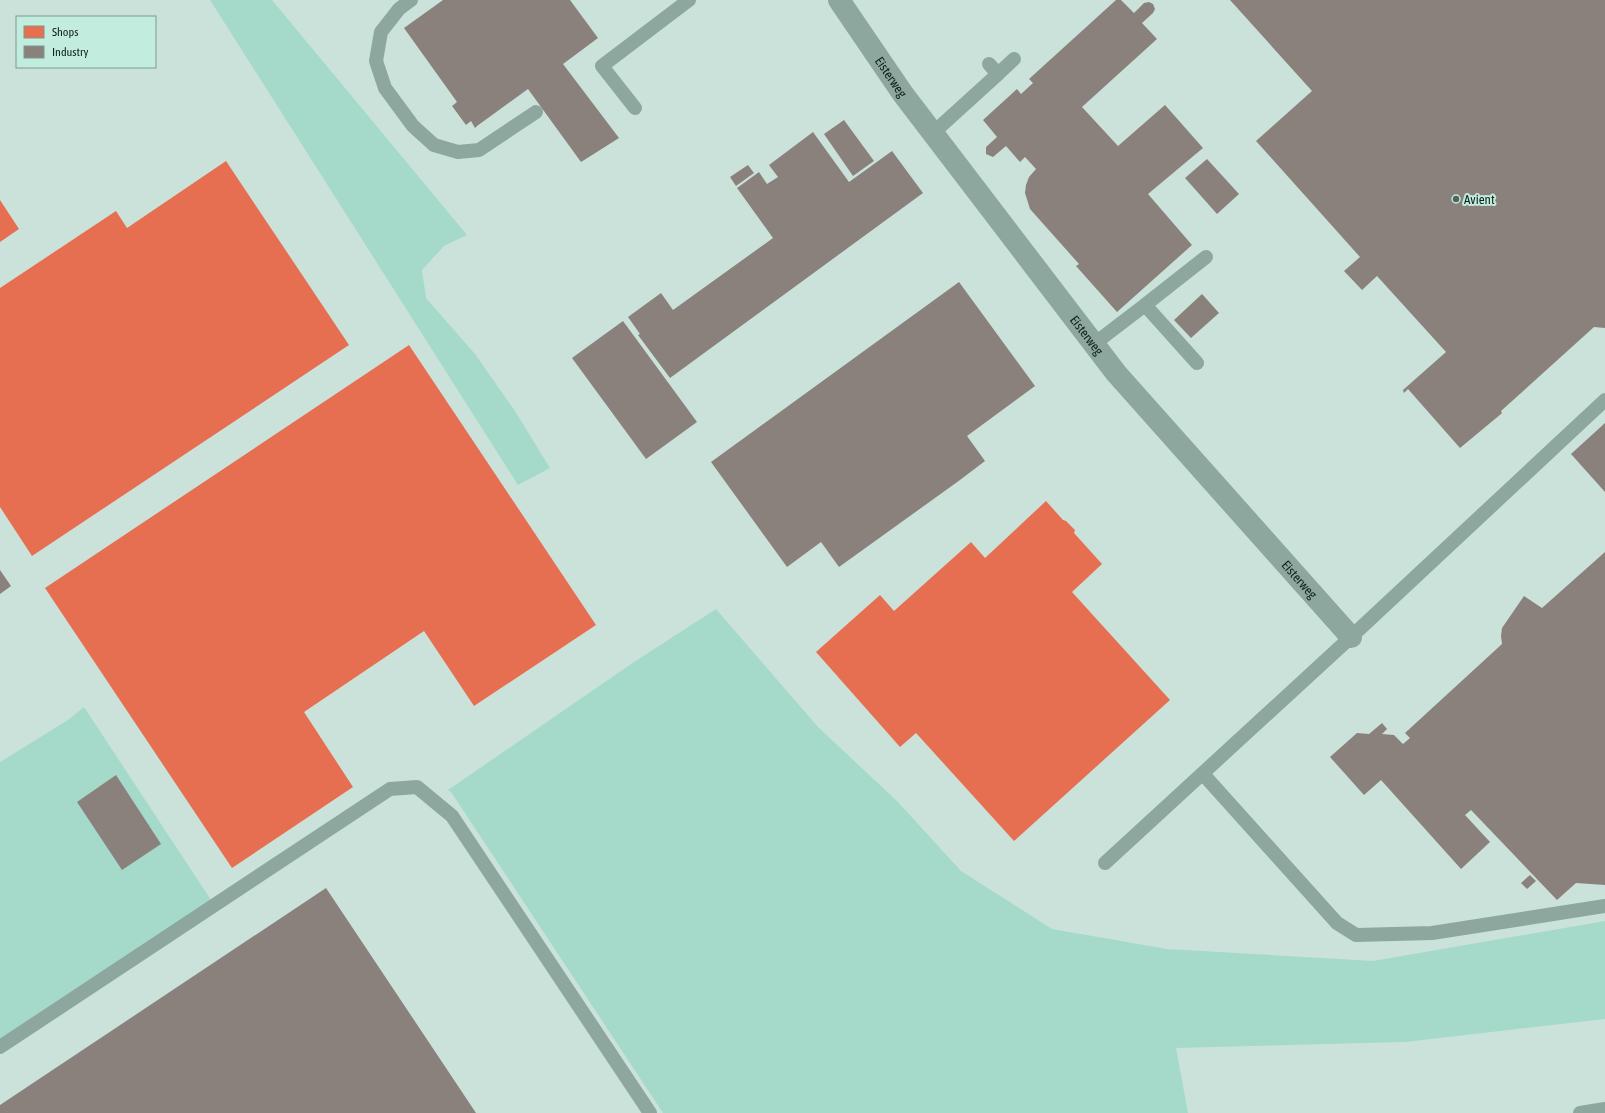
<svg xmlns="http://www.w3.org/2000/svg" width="1605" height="1113" font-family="'Asap Condensed',sans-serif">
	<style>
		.green { fill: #a5daca }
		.shops { fill: #e76f51 }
		.industry { fill: #8a817c }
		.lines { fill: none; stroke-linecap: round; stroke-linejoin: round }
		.service { stroke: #8da79f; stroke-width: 14 }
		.minor { stroke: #8da79f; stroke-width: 22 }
		.poi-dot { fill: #51645e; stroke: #c1ecde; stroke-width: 1.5 }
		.labels { text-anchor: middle; stroke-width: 4; stroke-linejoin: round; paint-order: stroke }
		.street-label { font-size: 13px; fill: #10201b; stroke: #c1ecde }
		.poi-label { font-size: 13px; fill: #10201b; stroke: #c1ecde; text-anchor: start }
	</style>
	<rect width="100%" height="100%" fill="#cbe2da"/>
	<g class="green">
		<path d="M 210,0 L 272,0 L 467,235 L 444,246 L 422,270 L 426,298 L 475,354 L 515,411 L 550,468 L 518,485 Z"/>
		<path d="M 716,609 L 818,727 L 898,802 L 961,871 L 1052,929 L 1167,949 L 1373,961 L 1605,921 L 1605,1019 L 1405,1042 L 1176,1048 L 1188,1113 L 663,1113 L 451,792 L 448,790 L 634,662 Z"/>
		<path d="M 84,707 L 211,900 L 0,1039 L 0,762 L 68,720 Z"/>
	</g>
	<g class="shops">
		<path d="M 226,161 L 349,345 L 32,556 L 0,507 L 0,288 L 116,211 L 127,228 Z"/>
		<path d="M 0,200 L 19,229 L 0,242 Z"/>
		<path d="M 409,345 L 596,625 L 474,706 L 424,631 L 304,712 L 353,787 L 232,868 L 45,588 Z"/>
		<path d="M 1046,501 L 1063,520 L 1066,521 L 1075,530 L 1074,533 L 1102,564 L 1072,592 L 1170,700 L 1014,841 L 916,733 L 900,747 L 816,652 L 880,595 L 894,611 L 971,542 L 985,558 Z"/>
	</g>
	<g class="industry">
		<path d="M 443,0 L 570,0 L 598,38 L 563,64 L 619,138 L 581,162 L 528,89 L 477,126 L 475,128 L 471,121 L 466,125 L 452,106 L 457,102 L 404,28 Z"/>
		<path d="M 1116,0 L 1121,0 L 1134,13 L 1144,3 L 1149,2 L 1153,4 L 1155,9 L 1153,13 L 1142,23 L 1157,39 L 1082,107 L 1118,146 L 1165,105 L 1203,148 L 1148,194 L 1192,245 L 1117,312 L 1076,266 L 1079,264 L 1030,209 L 1025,193 L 1026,185 L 1029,177 L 1036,169 L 1025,157 L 1020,162 L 1006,146 L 993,157 L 986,154 L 986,147 L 997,137 L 983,120 L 1017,89 L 1021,94 L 1033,83 L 1029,79 Z"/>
		<path d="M 1230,0 L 1605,0 L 1605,328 L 1594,327 L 1501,411 L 1502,413 L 1501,414 L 1460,448 L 1408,389 L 1404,393 L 1403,390 L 1446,352 L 1377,276 L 1362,290 L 1344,271 L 1360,257 L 1256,141 L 1312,91 Z"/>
		<path d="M 844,120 L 874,161 L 853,176 L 824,134 Z"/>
		<path d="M 813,132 L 849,182 L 892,151 L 923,193 L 670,378 L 638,335 L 640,334 L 628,317 L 661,293 L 673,310 L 773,238 L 737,188 L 759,172 L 767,184 L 778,177 L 769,165 Z"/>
		<path d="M 1207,159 L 1239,194 L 1217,214 L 1185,178 Z"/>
		<path d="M 748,165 L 754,173 L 736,186 L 730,177 Z"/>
		<path d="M 959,282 L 1035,386 L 967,436 L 985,461 L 960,480 L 839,567 L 821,542 L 787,567 L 711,462 Z"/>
		<path d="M 1202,294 L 1219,313 L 1191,338 L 1174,320 Z"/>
		<path d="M 623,321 L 697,422 L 646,459 L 572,358 Z"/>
		<path d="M 1605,423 L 1605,492 L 1571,454 Z"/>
		<path d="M 1605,552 L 1605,885 L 1576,883 L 1557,900 L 1471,810 L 1465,815 L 1490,842 L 1461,869 L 1381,780 L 1364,795 L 1330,757 L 1357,733 L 1369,734 L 1382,723 L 1387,729 L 1382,734 L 1394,735 L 1403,744 L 1410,738 L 1405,733 L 1502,644 L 1501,636 L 1502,628 L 1524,596 L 1542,608 Z"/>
		<path d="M 0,570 L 11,586 L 0,594 Z"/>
		<path d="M 116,775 L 161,844 L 122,870 L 77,802 Z"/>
		<path d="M 1530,875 L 1536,881 L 1527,889 L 1521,883 Z"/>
		<path d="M 326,888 L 476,1113 L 0,1113 L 0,1105 Z"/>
	</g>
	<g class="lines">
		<g class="service">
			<path d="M 411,0 L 399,9 L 381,32 L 376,61 L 385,88 L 413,126 L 434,145 L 458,152 L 479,150 L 536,112"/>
			<path d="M 998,74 L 1014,59"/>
			<path d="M 635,108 L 602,66 L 689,0"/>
			<path d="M 933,133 L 998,74 L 989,64"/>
			<path d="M 1145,305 L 1206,257"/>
			<path d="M 1094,344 L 1145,305 L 1197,363"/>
			<path d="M 1203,774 L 1337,923 L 1356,935 L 1432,933 L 1605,906"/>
			<path d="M 1105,863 L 1351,637 L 1605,400"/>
			<path d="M 0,1047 L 390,789 L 417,787 L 452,816 L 650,1113"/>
			<path d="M 1580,1113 L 1605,1109"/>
		</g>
		<path class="minor" id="s1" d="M 839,0 L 903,94 L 1116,373 L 1351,637"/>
	</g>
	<circle class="poi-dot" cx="1456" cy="199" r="4"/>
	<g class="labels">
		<g class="street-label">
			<text dy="5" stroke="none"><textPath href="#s1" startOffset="93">Eisterweg</textPath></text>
			<text dy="5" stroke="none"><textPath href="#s1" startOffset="417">Eisterweg</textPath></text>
			<text dy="5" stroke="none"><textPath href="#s1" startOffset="741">Eisterweg</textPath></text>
		</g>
		<g class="poi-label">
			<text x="1464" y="204">Avient</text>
		</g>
	</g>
	<rect x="16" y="16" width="140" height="52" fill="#c1ecde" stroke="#7a9a90"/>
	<rect x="24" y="26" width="20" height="12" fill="#e76f51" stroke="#7a9a90"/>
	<text x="52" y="36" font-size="12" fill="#10201b">Shops</text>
	<rect x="24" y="46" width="20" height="12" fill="#8a817c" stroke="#7a9a90"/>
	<text x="52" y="56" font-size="12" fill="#10201b">Industry</text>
</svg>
